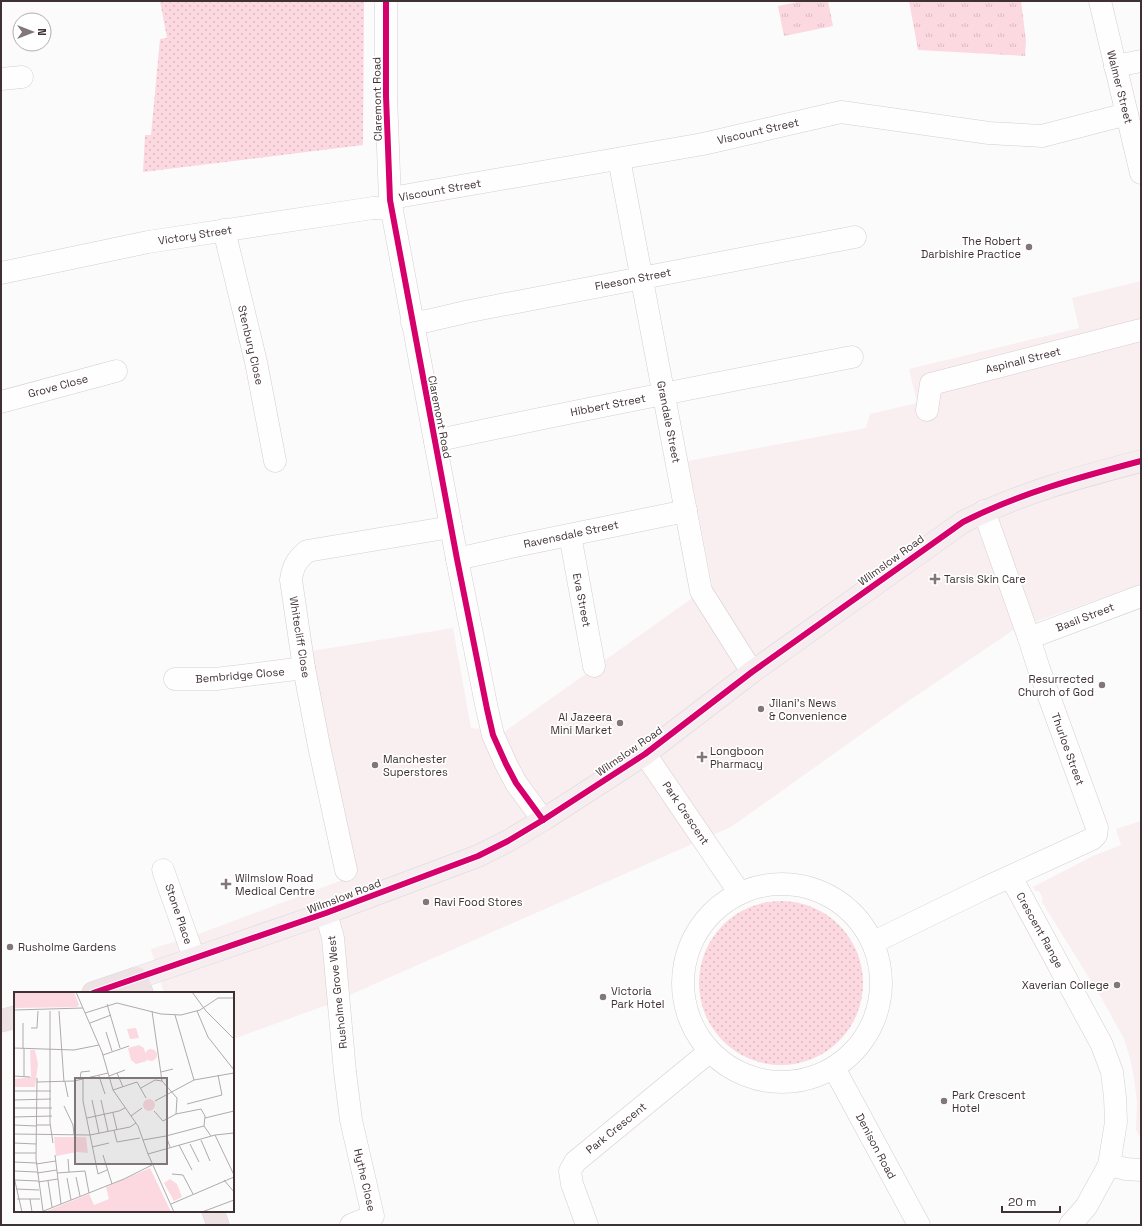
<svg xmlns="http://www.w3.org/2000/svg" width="1142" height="1226" font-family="'Space Grotesk',sans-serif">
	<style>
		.built { fill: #f9eef0 }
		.grass { fill: url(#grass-tufts) }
		.park { fill: url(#park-dots) }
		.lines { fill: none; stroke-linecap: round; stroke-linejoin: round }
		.minor-casing { stroke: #d5ced0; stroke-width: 23 }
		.major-casing { stroke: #dbd8d9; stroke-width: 23 }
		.highway-casing { stroke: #dbd8d9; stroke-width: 23 }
		.minor { stroke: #fefefe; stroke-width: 22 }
		.major { stroke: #f5edef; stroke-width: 22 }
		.highway { stroke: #eee2e5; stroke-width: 22 }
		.cycleway-casing { stroke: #fff; stroke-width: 8 }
		.cycleway { stroke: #d6006c; stroke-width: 6 }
		.poi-dot { fill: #817779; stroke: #fff; stroke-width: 1.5 }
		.labels { text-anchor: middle; stroke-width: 3.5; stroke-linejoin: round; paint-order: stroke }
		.street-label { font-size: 11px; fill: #3f3033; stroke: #fff }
		.poi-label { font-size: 11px; fill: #3f3033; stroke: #fff; text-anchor: start }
		.inset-road { fill: none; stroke: #b0aaab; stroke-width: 1 }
		.view { fill: #817779; fill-opacity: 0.15; stroke: #817779; stroke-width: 2 }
		.inset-edge { fill: none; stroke: #3f3033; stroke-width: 2 }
	</style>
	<defs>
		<pattern id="grass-tufts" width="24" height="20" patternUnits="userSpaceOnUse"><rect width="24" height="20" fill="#fcd8e0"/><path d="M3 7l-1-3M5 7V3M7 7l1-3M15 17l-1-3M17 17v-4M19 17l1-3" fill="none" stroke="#d9bac1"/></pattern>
		<pattern id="park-dots" width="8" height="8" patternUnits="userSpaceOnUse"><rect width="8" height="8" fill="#fcd8e0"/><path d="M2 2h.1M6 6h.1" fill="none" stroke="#d9bac1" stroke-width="1.8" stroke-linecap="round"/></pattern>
	</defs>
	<rect width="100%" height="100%" fill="#fbfbfb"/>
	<g class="built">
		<path d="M 1141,281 L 1141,584 L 1015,629 L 901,706 L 731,827 L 327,1005 L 233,1039 L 233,993 L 164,993 L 151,949 L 196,935 L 353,876 L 312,651 L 453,628 L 471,728 L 504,732 L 712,584 L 688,461 L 866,428 L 870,414 L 917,403 L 909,369 L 1079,328 L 1072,298 Z"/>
		<path d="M 1141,821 L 1141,1138 L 1137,1132 L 1136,1129 L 1137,1103 L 1134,1078 L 1130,1058 L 1124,1039 L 1101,997 L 1042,902 L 1043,899 L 1039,891 L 1035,891 L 1033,887 L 1093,856 L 1121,845 L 1116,829 Z"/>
	</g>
	<g class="grass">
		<path d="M 803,1 L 828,1 L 833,26 L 784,36 L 778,6 Z"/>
		<path d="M 909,1 L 1021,1 L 1026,41 L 1025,56 L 918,50 Z"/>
	</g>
	<g class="park">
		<path d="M 160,1 L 364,1 L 363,145 L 143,172 L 145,135 L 151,135 L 160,39 L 167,38 Z"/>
		<circle cx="781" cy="983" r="82"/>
	</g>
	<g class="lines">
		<g class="minor-casing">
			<g id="minor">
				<path d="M 386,1 L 386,96 L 390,200 L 457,559 L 487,709 L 493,735 L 506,764 L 516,783 L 543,820"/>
				<path d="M 1100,1 L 1141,173"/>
				<path d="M 1115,66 L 1141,61"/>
				<path d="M 1,79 L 22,77"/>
				<path d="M 619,159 L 701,591 L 752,672"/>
				<path d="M 390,200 L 403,196 L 703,144 L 841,112 L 989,133 L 1042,136 L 1127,114"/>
				<path d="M 224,230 L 256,362 L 275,461"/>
				<path d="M 1,273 L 148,242 L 373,208 L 391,209"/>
				<path d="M 412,322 L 427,321 L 470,311 L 855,237"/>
				<path d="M 1,402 L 116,371"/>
				<path d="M 927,410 L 931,384 L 1141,330"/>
				<path d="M 435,441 C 573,411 713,384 852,357"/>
				<path d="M 570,535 L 594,666"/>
				<path d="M 457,559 L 515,546 L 686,511"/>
				<path d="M 1029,638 L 1141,596"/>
				<path d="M 175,679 L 216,679 L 304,668"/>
				<path d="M 645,754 L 739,892"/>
				<path d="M 163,870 L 194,958"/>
				<path d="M 346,870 L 319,746 L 304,668 L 291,580 C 293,566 296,561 307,551 L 451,527"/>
				<path d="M 1011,877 L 1102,1045 L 1112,1072 L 1115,1097 L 1116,1122 L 1109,1165"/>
				<circle cx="782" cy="983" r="99"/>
				<path d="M 326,913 L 333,938 L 345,1072 L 351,1120 L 373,1216 L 351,1225"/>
				<path d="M 874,942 L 985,888 L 1092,839 L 1096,835 L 1097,828 L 1039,669 L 1029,638 L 984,511"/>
				<path d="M 834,1068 L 919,1225"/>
				<path d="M 587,1225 L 572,1184 L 570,1171 L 575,1162 L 709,1052"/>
				<path d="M 1070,1225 L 1086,1207 L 1109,1165 L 1126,1169 L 1141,1170"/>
			</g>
		</g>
		<g class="major-casing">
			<path id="major" d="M 137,978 L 326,913 L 478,856 L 508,841 L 543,820 L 645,754 L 752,672 L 963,522 C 1020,493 1080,477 1141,461"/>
		</g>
		<g class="highway-casing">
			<g id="highway">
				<path d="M 93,993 L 137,978 L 142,993"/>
				<path d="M 1,1021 L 15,1017"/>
				<path d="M 213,1211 L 218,1225"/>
			</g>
		</g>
		<use href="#minor" class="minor"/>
		<use href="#major" class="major"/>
		<use href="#highway" class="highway"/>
		<g class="cycleway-casing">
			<g id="cycleway">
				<path d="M 386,1 L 386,96 L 390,200 L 457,559 L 487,709 L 493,735 L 506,764 L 516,783 L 543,820"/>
				<path d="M 93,993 L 326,913 L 478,856 L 508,841 L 543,820 L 645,754 L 752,672 L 963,522 C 1020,493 1080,477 1141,461"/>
			</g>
		</g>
		<use href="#cycleway" class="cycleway"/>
	</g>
	<g class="poi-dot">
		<circle cx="1029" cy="247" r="4"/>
		<path d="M933 573h4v4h4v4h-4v4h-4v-4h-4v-4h4z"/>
		<circle cx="1102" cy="685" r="4"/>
		<circle cx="761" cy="709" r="4"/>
		<circle cx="620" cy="723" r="4"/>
		<path d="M700 751h4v4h4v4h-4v4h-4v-4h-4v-4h4z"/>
		<circle cx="375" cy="765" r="4"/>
		<path d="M224 878h4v4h4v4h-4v4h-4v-4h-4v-4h4z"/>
		<circle cx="426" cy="902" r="4"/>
		<circle cx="10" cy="947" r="4"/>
		<circle cx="1117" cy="985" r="4"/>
		<circle cx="603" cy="997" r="4"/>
		<circle cx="944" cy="1101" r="4"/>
	</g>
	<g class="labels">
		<g class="street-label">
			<text transform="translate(1120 87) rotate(76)" y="4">Walmer Street</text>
			<text transform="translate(377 99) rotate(-91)" y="4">Claremont Road</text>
			<text transform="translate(758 131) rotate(-13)" y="4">Viscount Street</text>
			<text transform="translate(440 190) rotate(-10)" y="4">Viscount Street</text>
			<text transform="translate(195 235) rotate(-9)" y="4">Victory Street</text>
			<text transform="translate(633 279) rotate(-11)" y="4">Fleeson Street</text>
			<text transform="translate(251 345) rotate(77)" y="4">Stenbury Close</text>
			<text transform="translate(1023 360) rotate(-14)" y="4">Aspinall Street</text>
			<text transform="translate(58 386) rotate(-15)" y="4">Grove Close</text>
			<text transform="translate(608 405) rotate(-11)" y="4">Hibbert Street</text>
			<text transform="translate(440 417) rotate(79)" y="4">Claremont Road</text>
			<text transform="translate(669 422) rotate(79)" y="4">Grandale Street</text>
			<text transform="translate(571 534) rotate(-12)" y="4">Ravensdale Street</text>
			<text transform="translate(891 560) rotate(-36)" y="4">Wilmslow Road</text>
			<text transform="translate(582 600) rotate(79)" y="4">Eva Street</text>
			<text transform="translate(1085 617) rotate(-21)" y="4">Basil Street</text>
			<text transform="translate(300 637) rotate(81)" y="4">Whitecliff Close</text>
			<text transform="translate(240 675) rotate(-5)" y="4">Bembridge Close</text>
			<text transform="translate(1068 749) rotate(70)" y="4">Thurloe Street</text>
			<text transform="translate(629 751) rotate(-35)" y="4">Wilmslow Road</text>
			<text transform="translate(686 813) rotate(56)" y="4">Park Crescent</text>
			<text transform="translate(344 896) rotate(-21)" y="4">Wilmslow Road</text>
			<text transform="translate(179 914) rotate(71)" y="4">Stone Place</text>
			<text transform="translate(1040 930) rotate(61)" y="4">Crescent Range</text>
			<text transform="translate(337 992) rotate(-96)" y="4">Rusholme Grove West</text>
			<text transform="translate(616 1128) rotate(-39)" y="4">Park Crescent</text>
			<text transform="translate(876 1146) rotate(62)" y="4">Denison Road</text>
			<text transform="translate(365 1180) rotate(77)" y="4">Hythe Close</text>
		</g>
		<g class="poi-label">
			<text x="1021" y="245" text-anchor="end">The Robert<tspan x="1021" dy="13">Darbishire Practice</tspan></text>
			<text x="944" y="583">Tarsis Skin Care</text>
			<text x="1094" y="683" text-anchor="end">Resurrected<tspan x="1094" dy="13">Church of God</tspan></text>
			<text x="769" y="707">Jilani's News<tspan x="769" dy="13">&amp; Convenience</tspan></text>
			<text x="612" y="721" text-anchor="end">Al Jazeera<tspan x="612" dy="13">Mini Market</tspan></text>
			<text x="710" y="755">Longboon<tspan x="710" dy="13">Pharmacy</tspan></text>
			<text x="383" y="763">Manchester<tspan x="383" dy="13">Superstores</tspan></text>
			<text x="235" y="882">Wilmslow Road<tspan x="235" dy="13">Medical Centre</tspan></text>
			<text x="434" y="906">Ravi Food Stores</text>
			<text x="18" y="951">Rusholme Gardens</text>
			<text x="1109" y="989" text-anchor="end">Xaverian College</text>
			<text x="611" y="995">Victoria<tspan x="611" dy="13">Park Hotel</tspan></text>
			<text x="952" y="1099">Park Crescent<tspan x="952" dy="13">Hotel</tspan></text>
		</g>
	</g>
	<g transform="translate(14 992)">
		<rect width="220" height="220" fill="#fbfbfb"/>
		<path d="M 156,187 L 163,192 L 168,205 L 160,209 L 150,191 Z" fill="#fcd8e0"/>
		<path d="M 0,0 L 60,0 L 65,13 L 63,15 L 0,16 ZM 122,36 L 125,46 L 116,47 L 113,37 ZM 125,53 L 130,56 L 133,69 L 122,72 L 117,68 L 114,56 ZM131 63a6 6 0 1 1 12 0a6 6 0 1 1-12 0ZM 16,58 L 21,58 L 24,72 L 21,95 L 1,95 L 1,87 L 17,85 ZM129 113a6 6 0 1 1 12 0a6 6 0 1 1-12 0ZM 40,145 L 72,145 L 74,161 L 63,160 L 42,164 ZM 136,176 L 157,220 L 33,219 L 75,202 L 80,213 L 95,207 L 92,195 Z" fill="#fcd8e0"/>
		<path class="inset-road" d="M 62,0 L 88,60 L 99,98 L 124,134 L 134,162M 178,0 L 192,19 L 220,47M 93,12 L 106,56M 0,18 L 69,16M 36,19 L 36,131 L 39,151M 45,19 L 50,90M 138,19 L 148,89 L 163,106 L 162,122M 183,19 L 194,45 L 220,78M 71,21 L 103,11 L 147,22 L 167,23 L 186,18 L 204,6 L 220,6M 161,23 L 180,88M 76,31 L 97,23M 17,36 L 23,36 L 24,19M 92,40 L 98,59M 0,56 L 60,58 L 85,53M 9,57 L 9,31M 89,63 L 115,54M 147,80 L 159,77M 103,81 L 109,95M 204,83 L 208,103M 0,84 L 16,85M 10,84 L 10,57M 85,84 L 91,102M 95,84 L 111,78M 23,86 L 22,167 L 29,219M 69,87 L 69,109 L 76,143M 66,88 L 67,80 L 76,79M 23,90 L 60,89 L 94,81M 51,90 L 54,105M 127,96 L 141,88 L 148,89M 99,98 L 123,90 L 132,106M 0,99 L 37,99M 0,104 L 0,118M 0,108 L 37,107M 78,108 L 85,141M 87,108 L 94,139M 141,109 L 180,88 L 220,81M 173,112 L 208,103M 50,114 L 59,133 L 60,143M 0,116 L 38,116M 140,119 L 149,129 L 162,122M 99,121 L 103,138M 162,122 L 187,117 L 191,124 L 190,134M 117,124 L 128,116M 0,125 L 38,124M 73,126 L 105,119 L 111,116M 191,126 L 220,119M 0,133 L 22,134M 22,133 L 36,133M 190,134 L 197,144M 100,138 L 103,150 L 126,146M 0,142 L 76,143 L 116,135 L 122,131M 76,143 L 84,182 L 93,178M 201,143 L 220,183M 152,144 L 190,134M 129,148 L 152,144 L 156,155M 187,148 L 196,169M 0,151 L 22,152M 176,152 L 185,170M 165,153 L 178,178M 78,155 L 95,151M 0,161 L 22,161M 41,163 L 47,212M 89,163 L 98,192M 54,167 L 55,180M 0,170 L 22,171M 22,172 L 42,169M 0,179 L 23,180M 23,181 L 43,178M 43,181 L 71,179 L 75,201M 158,182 L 169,183 L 179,202M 0,185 L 8,220M 62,185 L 66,204M 53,186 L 57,208M 1,188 L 24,189M 210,188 L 220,200M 34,189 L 38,215M 24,190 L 44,187M 2,197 L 25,198M 3,207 L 26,207M 16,207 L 18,220M 157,212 L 220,185M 27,220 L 110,187 L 138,173M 160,220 L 134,162 L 201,143 L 220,141M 188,220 L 220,208"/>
		<path class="view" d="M 61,86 L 153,86 L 153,172 L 61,172 Z"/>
		<rect width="220" height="220" class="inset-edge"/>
	</g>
	<rect width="1142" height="1226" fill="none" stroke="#3f3033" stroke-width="4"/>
	<g transform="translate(32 32) rotate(90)"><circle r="19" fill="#ffffff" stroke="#b2acad"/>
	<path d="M0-3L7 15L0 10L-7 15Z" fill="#817779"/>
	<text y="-6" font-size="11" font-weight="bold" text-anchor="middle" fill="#3f3033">N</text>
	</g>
	<path d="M1002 1206v6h58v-6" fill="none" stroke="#3f3033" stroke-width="2"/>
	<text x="1008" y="1206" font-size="12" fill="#3f3033" stroke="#ffffff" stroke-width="3" paint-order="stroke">20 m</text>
</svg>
